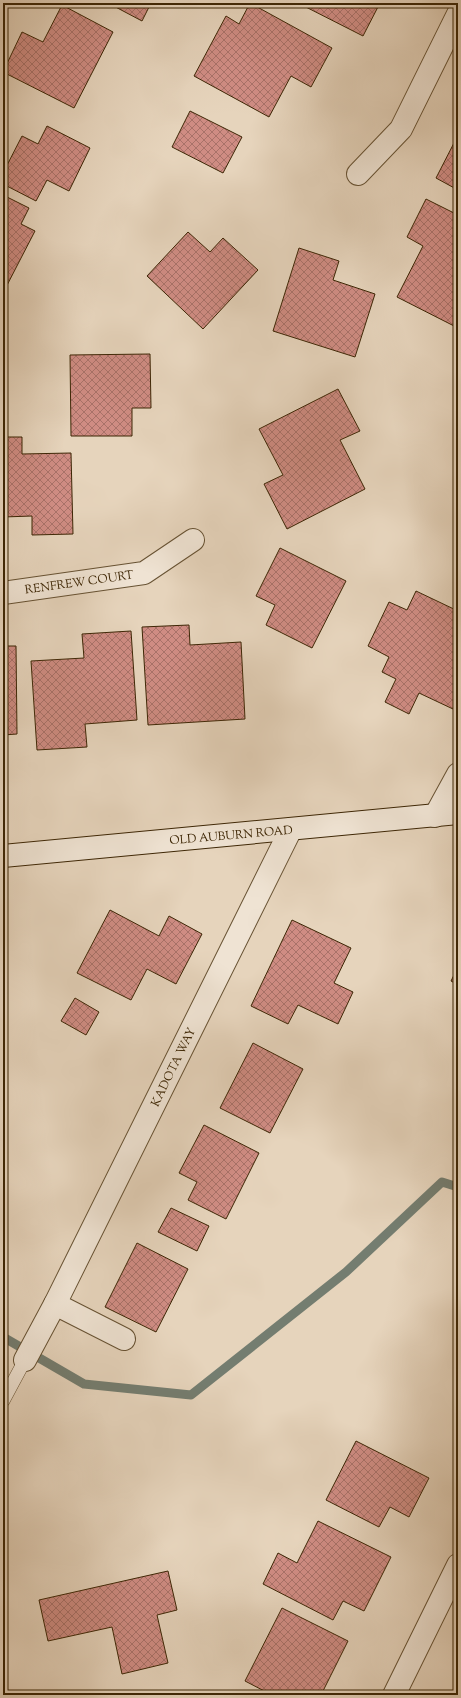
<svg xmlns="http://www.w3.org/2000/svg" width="461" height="1698" font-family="'Sorts Mill Goudy',serif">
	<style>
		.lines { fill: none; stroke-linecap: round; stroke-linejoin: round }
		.stream { stroke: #747d70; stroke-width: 9 }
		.building { fill: url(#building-cross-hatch); stroke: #3d2605 }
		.service-casing { stroke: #675233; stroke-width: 14 }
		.minor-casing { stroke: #675233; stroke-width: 24 }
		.secondary-casing { stroke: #3d2605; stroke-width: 24 }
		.service { stroke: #efe3d3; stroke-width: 13 }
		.minor { stroke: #efe3d3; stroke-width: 22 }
		.secondary { stroke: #efe3d3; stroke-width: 22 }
		.labels { text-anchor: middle; stroke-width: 3; stroke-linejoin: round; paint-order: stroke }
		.street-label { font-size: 12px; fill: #3d2605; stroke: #efe3d3 }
	</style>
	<defs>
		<pattern id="building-cross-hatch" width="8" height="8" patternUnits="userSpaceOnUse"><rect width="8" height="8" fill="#cf8c83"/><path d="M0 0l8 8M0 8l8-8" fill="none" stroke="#a97269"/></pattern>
	</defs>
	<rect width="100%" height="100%" fill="#e6d4bc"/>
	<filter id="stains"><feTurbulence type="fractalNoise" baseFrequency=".005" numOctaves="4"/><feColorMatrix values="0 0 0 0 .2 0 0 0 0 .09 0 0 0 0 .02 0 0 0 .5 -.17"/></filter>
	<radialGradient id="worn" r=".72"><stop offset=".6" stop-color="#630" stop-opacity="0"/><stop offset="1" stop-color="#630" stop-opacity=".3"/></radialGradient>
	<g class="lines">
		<path class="stream" d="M 3,1337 L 84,1384 L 191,1395 L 346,1272 L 442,1182 L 458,1187"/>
	</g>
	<g class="building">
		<path d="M 108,3 L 151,3 L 142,21 Z"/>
		<path d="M 250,3 L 332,48 L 311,87 L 291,76 L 269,117 L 194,76 L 226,16 L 239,24 Z"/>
		<path d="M 298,3 L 380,3 L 363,36 Z"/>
		<path d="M 62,5 L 113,32 L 74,108 L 3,72 L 22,32 L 43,42 Z"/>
		<path d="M 190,111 L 242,137 L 223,173 L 172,147 Z"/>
		<path d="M 47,126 L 90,148 L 69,191 L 47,180 L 36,201 L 3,184 L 3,173 L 22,136 L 38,144 Z"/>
		<path d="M 456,139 L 458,140 L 458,190 L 436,178 Z"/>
		<path d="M 3,195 L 29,208 L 21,224 L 35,231 L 3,293 Z"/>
		<path d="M 426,199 L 458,215 L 458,328 L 397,297 L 423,246 L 407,237 Z"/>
		<path d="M 188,232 L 210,252 L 223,238 L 258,270 L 203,329 L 147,276 Z"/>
		<path d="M 299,248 L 339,261 L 333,280 L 375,294 L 355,357 L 273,331 Z"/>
		<path d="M 150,354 L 151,408 L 132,408 L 132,436 L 71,436 L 70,355 Z"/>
		<path d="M 338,389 L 360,431 L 340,440 L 365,489 L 287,529 L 264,484 L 283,475 L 259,429 Z"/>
		<path d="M 3,437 L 22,437 L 22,454 L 71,453 L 73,534 L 32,535 L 32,516 L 3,517 Z"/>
		<path d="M 280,548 L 346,581 L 312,648 L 266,625 L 275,605 L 256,596 Z"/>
		<path d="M 416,591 L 458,611 L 458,699 L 453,709 L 419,693 L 409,714 L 385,702 L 396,679 L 382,672 L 389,657 L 368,646 L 389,602 L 407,610 Z"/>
		<path d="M 189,625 L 190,645 L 241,642 L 245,719 L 148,725 L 142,627 Z"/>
		<path d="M 131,631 L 137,720 L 85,724 L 87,747 L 37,750 L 31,661 L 84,658 L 82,634 Z"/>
		<path d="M 3,646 L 16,646 L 17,734 L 3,735 Z"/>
		<path d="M 110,910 L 159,936 L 169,916 L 202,934 L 176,984 L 147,969 L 131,1000 L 77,973 Z"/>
		<path d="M 292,920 L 351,948 L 334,983 L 353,992 L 338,1024 L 298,1005 L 288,1024 L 251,1006 Z"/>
		<path d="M 458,967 L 458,985 L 451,981 Z"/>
		<path d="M 75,998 L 99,1012 L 86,1035 L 61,1021 Z"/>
		<path d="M 253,1043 L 303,1069 L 270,1133 L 220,1108 Z"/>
		<path d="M 204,1125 L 259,1153 L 226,1219 L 188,1200 L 197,1182 L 179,1173 Z"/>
		<path d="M 171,1208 L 209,1226 L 197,1251 L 158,1232 Z"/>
		<path d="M 137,1243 L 188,1269 L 156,1332 L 105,1307 Z"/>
		<path d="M 356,1441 L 429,1478 L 409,1517 L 390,1507 L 379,1527 L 326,1500 Z"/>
		<path d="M 318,1521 L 391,1557 L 364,1611 L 343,1601 L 333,1620 L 263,1584 L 278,1553 L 297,1563 Z"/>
		<path d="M 168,1571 L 177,1610 L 157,1615 L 168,1663 L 122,1674 L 112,1627 L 48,1641 L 39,1600 Z"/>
		<path d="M 282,1608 L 348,1641 L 321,1695 L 272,1695 L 245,1681 Z"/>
	</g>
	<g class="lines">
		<g class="service-casing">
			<path id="service" d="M 3,1401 L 25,1360"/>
		</g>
		<g class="minor-casing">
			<g id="minor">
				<path d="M 358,174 L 401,129 L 458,14"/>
				<path d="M 3,593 L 144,573 L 193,540"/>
				<path d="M 435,816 L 458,774"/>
				<path d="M 55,1304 L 124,1339"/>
				<path d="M 25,1360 L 55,1304 L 291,829"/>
				<path d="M 394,1695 L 458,1565"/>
			</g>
		</g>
		<g class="secondary-casing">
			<path id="secondary" d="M 3,856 L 458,813"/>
		</g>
		<use href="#service" class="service"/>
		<use href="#minor" class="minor"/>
		<use href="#secondary" class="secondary"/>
	</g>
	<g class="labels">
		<g class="street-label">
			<text transform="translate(79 582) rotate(-8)" y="4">RENFREW COURT</text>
			<text transform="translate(231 835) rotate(-5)" y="4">OLD AUBURN ROAD</text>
			<text transform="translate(173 1067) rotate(-64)" y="4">KADOTA WAY</text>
		</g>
	</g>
	<rect width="461" height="1698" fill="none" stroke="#e6d4bc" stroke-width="16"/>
	<rect x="4" y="4" width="453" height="1690" fill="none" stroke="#3d2605" stroke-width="2"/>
	<rect x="8" y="8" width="445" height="1682" fill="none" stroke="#3d2605"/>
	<rect width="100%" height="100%" filter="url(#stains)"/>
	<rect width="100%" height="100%" fill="url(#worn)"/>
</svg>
